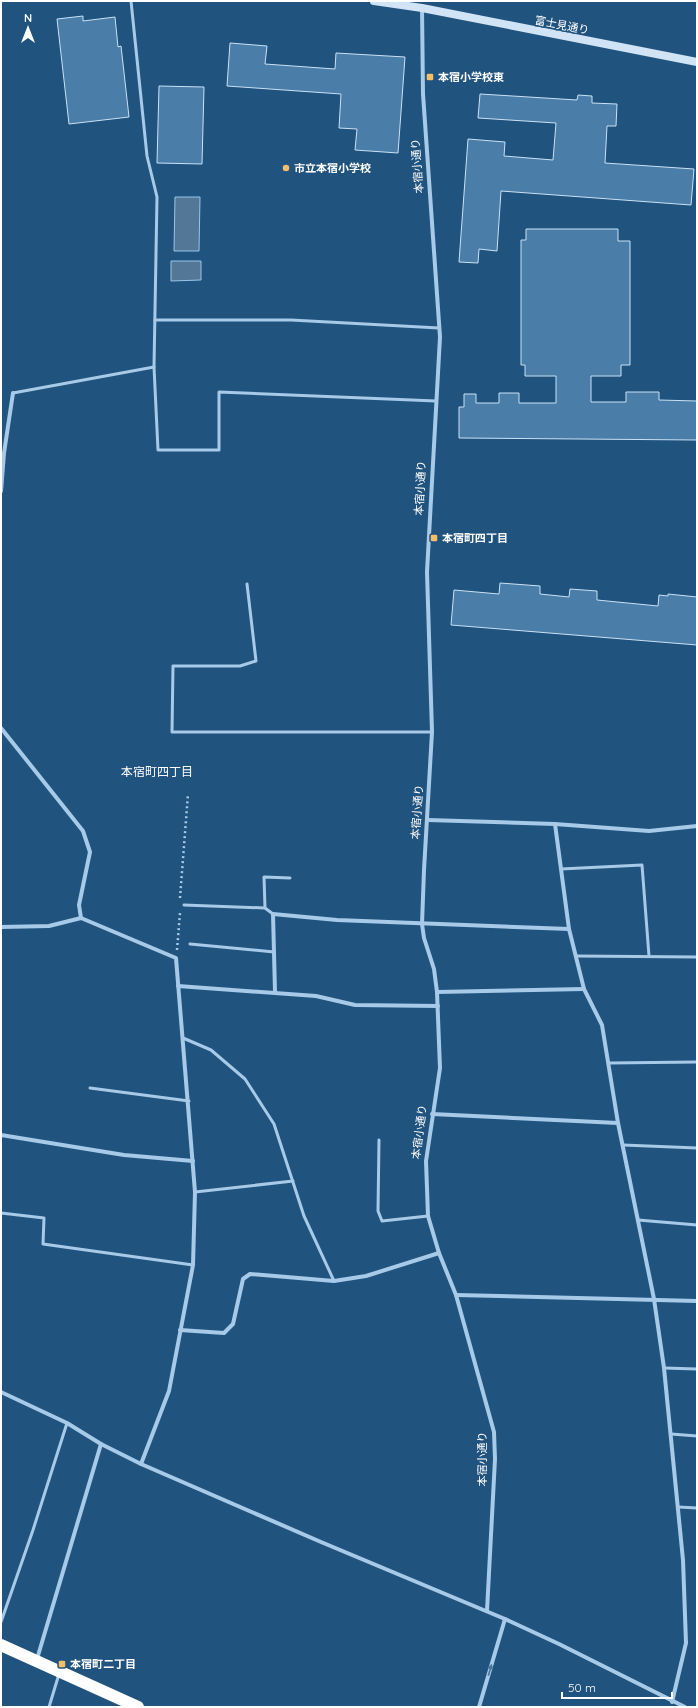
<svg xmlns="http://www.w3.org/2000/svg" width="698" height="1708" font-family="Quicksand,'Noto Sans JP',sans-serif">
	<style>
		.water { fill: #537797; stroke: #99c6e8 }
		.building { fill: #4a7da8; stroke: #c9e2f6 }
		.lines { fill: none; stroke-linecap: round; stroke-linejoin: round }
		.path { stroke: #a6cae7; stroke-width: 2.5; stroke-dasharray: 2 3; stroke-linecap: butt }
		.lane { stroke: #a6cae7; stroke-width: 3 }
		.street { stroke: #a6cae7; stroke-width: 4 }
		.secondary { stroke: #d0e4f6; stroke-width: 8 }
		.highway { stroke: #fff; stroke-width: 12 }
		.oneway { fill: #49779e }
		.poi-dot { fill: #f4bd67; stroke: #21537f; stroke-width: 1.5 }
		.labels { text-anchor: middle; stroke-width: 3; stroke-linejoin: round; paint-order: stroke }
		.street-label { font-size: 11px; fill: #fff; stroke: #21537f }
		.poi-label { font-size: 11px; font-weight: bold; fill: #fff; stroke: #21537f; text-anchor: start }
		.neighbourhood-label { font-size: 12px; fill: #fff; stroke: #21537f }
	</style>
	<rect width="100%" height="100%" fill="#21537f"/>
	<g class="water">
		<path d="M 175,197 L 200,197 L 199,251 L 174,251 Z"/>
		<path d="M 171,261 L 201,261 L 201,280 L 171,281 Z"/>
	</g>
	<g class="building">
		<path d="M 83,16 L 83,21 L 115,17 L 118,47 L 121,46 L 129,117 L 69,124 L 57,19 Z"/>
		<path d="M 230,43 L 267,46 L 265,64 L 335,69 L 336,53 L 405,57 L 398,153 L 355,150 L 357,129 L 339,128 L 341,94 L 227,86 Z"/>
		<path d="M 159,86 L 204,87 L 202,164 L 157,163 Z"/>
		<path d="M 480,94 L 577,100 L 578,95 L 592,96 L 592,103 L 617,104 L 616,126 L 607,126 L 605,163 L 694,169 L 691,205 L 501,191 L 497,251 L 479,249 L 478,263 L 459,262 L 468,139 L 505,142 L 504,156 L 553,160 L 556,123 L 478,118 Z"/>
		<path d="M 526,229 L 618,229 L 618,241 L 630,241 L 630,365 L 621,365 L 621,376 L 591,376 L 591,402 L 626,402 L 626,392 L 659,392 L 659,400 L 697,401 L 697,440 L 459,438 L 459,407 L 464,407 L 464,394 L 476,394 L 476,403 L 499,403 L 499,393 L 519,393 L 519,403 L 556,403 L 556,376 L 525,376 L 525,365 L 521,365 L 521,240 L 526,240 Z"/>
		<path d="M 500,583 L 540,586 L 540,594 L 569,597 L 570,589 L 597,591 L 597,600 L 658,606 L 659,595 L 668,596 L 668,594 L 697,597 L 697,645 L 451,625 L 454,590 L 499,594 Z"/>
	</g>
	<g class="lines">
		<g class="path">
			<path d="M 180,898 L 188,794"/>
			<path d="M 177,950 L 180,913"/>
		</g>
		<g class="lane">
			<path d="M 131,1 L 147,156 L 157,197 L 154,367 L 158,450 L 219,450 L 219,392 L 436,401"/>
			<path d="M 155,320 L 291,320 L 439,328"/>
			<path d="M 13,393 L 154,367"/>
			<path d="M 247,584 L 256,661 L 240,666 L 173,666 L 172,732 L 432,732"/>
			<path d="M 561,869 L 642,865 L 649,956"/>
			<path d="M 184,905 L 265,908 L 273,914"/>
			<path d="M 265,908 L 264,877 L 290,878"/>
			<path d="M 190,944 L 274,952"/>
			<path d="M 576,956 L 697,957"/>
			<path d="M 183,1038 L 211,1050 L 245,1079 L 274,1124 L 304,1216 L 334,1281"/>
			<path d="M 609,1063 L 697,1062"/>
			<path d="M 90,1088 L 189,1101"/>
			<path d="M 379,1140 L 378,1211 L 382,1221 L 428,1216"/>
			<path d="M 623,1145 L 697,1148"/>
			<path d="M 195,1192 L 293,1181"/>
			<path d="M 1,1213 L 44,1218 L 43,1244 L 193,1265"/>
			<path d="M 638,1220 L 697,1225"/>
			<path d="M 664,1368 L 697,1369"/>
			<path d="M 671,1434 L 697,1436"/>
			<path d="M 678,1507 L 697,1508"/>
			<path d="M 1,1622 L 33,1530 L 67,1423"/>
			<path d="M 49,1707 L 59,1674"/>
		</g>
		<g class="street">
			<path d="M 422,8 L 423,94 L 440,337 L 427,572 L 432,732 L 424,870 L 422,924 L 424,938 L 434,969 L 437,992 L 440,1068 L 426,1161 L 428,1216 L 439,1253 L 456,1295 L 494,1432 L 495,1459 L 487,1611"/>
			<path d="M 1,491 L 4,453 L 13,393"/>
			<path d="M 1,728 L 83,831 L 90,852 L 79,905 L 81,918"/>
			<path d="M 428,820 L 555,824 L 649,831 L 697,826"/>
			<path d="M 555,824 L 569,929 L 584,989 L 602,1025 L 618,1123 L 654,1299 L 664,1368 L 683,1560 L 686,1643 L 672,1702"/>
			<path d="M 1,927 L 49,926 L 81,918 L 176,958 L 195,1192 L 193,1265 L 169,1391 L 141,1464"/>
			<path d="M 178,986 L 316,996 L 355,1005 L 438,1006"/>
			<path d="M 275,992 L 273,914 L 337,920 L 569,929"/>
			<path d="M 437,992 L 584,989"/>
			<path d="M 432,1114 L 618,1123"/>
			<path d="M 1,1135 L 124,1155 L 193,1161"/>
			<path d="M 456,1295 L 697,1301"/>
			<path d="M 180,1330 L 224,1333 L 233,1324 L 243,1279 L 250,1274 L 334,1281 L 366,1276 L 439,1253"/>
			<path d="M 1,1392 L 67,1423 L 101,1444 L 141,1464 L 321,1542 L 505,1619 L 559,1644 L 685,1707"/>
			<path d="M 37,1659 L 101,1444"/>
			<path d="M 479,1707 L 505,1619"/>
		</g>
		<path class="secondary" d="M 374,1 L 422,8 L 697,62"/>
		<path class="highway" d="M 1,1645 L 138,1707"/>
	</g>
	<defs><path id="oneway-solid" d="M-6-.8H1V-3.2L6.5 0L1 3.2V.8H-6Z"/></defs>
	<use class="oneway" href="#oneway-solid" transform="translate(490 1670) rotate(-74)"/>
	<g class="poi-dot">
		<rect x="426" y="73" width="8" height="8" rx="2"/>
		<circle cx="286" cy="168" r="4"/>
		<rect x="430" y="534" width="8" height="8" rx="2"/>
		<rect x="58" y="1660" width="8" height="8" rx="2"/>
	</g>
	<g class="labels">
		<g class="street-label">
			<text transform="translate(562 25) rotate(11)" y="4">富士見通り</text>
			<text transform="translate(417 166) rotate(-94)" y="4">本宿小通り</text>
			<text transform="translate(420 488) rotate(-87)" y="4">本宿小通り</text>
			<text transform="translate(417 812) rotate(-86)" y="4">本宿小通り</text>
			<text transform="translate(419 1132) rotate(-83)" y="4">本宿小通り</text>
			<text transform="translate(482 1459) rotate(-90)" y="4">本宿小通り</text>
		</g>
		<g class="poi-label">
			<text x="438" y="81">本宿小学校東</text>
			<text x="294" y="172">市立本宿小学校</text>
			<text x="442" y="542">本宿町四丁目</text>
			<text x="70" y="1668">本宿町二丁目</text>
		</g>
		<g class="neighbourhood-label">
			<text x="157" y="776">本宿町四丁目</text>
		</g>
	</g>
	<rect width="698" height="1708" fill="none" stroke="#ffffff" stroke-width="4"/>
	<g transform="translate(28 28)" stroke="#21537f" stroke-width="3" paint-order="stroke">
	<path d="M0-3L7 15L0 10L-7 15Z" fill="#ffffff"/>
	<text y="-6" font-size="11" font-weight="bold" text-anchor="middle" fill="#ffffff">N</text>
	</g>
	<path d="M562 1692v6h110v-6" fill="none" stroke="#ffffff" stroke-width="2"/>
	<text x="568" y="1692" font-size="12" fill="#ffffff" stroke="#21537f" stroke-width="3" paint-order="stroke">50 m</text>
</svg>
